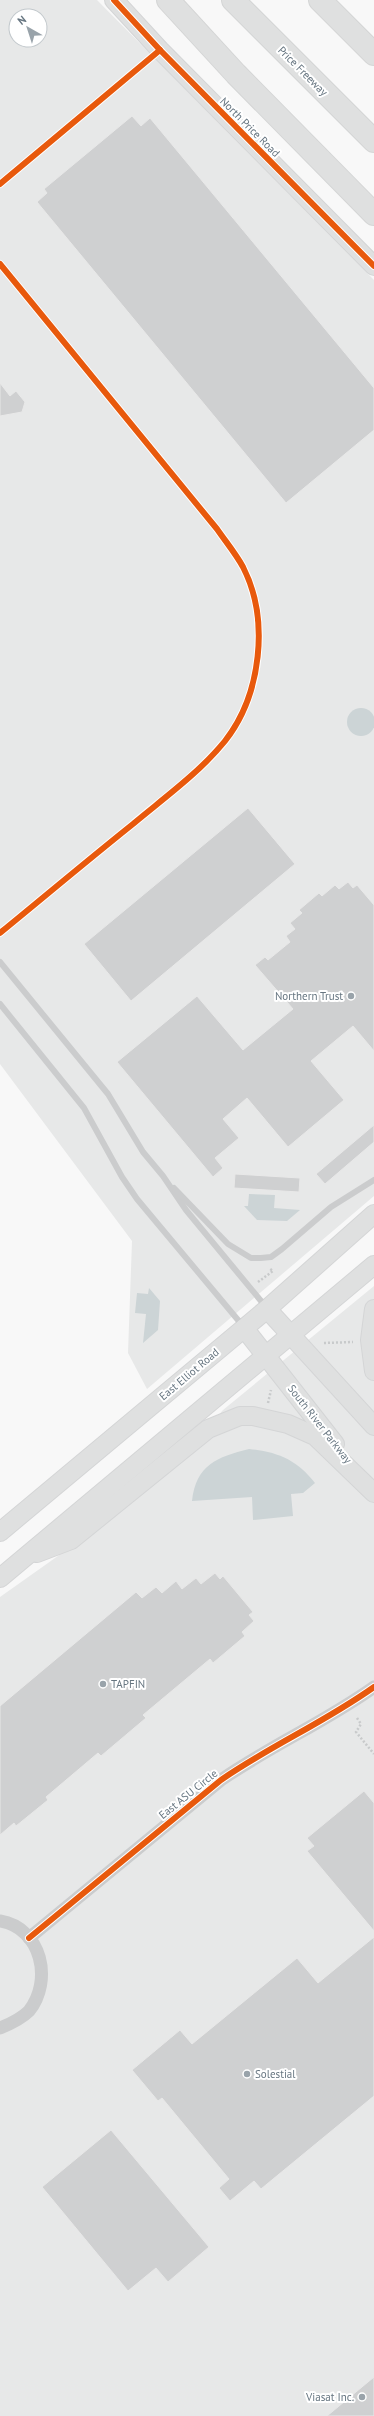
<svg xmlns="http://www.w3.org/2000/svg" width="374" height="2416" font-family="'PT Sans',sans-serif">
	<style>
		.built { fill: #e7e8e8; fill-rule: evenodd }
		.water { fill: #ccd4d6 }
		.building { fill: #cfd0d1; stroke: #e8e8e8 }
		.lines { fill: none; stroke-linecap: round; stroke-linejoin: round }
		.secondary-casing { stroke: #d4d5d6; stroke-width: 20 }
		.highway-casing { stroke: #d4d5d5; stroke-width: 24 }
		.path { stroke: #c8cacb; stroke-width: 2.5; stroke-dasharray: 2 2; stroke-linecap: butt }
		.lane { stroke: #cbcccd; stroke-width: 6 }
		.street { stroke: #cbcccd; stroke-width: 13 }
		.secondary { stroke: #dfe0e0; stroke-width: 18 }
		.highway { stroke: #dfe0e0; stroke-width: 22 }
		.cycleway-casing { stroke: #fff; stroke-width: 8 }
		.cycleway { stroke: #e8590c; stroke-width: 6 }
		.poi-dot { fill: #99a3aa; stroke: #fff; stroke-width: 1.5 }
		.labels { text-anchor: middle; stroke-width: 4; stroke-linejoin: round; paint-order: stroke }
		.street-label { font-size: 11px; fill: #667580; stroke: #fff }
		.poi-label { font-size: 11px; fill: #667580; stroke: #fff; text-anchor: end }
	</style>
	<rect width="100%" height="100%" fill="#f8f8f8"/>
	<g class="built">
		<path d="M 0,0 L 97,0 L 374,280 L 374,1196 L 147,1389 L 128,1353 L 132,1241 L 0,1064 ZM 16,16 L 40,16 L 40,40 L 16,40 Z"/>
		<path d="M 374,1286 L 374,2416 L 0,2416 L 0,1597 L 72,1546 L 190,1448 L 223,1410 Z"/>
	</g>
	<g class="water">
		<circle cx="361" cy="722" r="14"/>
		<path d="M 249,1194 L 275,1195 L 274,1208 L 300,1210 L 287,1221 L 257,1220 L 244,1206 L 248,1206 Z"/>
		<path d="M 149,1288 L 160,1301 L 158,1330 L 143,1343 L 146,1314 L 135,1313 L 137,1293 L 148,1294 Z"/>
		<path d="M 249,1449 C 278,1452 297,1460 315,1483 L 303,1493 L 291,1494 L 293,1516 L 253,1520 L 252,1497 L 192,1501 C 196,1465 217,1457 249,1449 Z"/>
	</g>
	<g class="building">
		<path d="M 132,116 L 141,126 L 150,118 L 374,388 L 374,430 L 286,503 L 37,202 L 47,193 L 44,189 Z"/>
		<path d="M 0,383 L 10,396 L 16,391 L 25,402 L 22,412 L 0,416 Z"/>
		<path d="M 248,808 L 295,864 L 131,1001 L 84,944 Z"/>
		<path d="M 348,882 L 353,888 L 357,885 L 374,905 L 374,1051 L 353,1026 L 311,1061 L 344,1100 L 288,1147 L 247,1098 L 223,1119 L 239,1138 L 215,1158 L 223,1168 L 213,1177 L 117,1062 L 197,996 L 243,1050 L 293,1009 L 255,965 L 265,957 L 268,960 L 290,942 L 286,936 L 295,929 L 290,923 L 302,913 L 299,910 L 319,893 L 322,896 L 335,885 L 339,889 Z"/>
		<path d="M 374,1125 L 374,1142 L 325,1184 L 316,1174 Z"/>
		<path d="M 235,1174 L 300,1178 L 299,1192 L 234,1188 Z"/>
		<path d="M 215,1573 L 220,1579 L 223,1576 L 253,1612 L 249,1615 L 254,1621 L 242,1632 L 245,1636 L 213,1663 L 210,1659 L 143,1715 L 146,1718 L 101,1756 L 98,1753 L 46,1797 L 48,1800 L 16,1826 L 14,1823 L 0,1835 L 0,1706 L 136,1592 L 142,1598 L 156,1587 L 162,1593 L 176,1581 L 182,1589 L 196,1578 L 201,1584 Z"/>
		<path d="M 364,1791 L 374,1803 L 374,1931 L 307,1851 L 314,1846 L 307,1838 Z"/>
		<path d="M 374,1937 L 374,2096 L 261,2189 L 254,2181 L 230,2201 L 219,2188 L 229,2179 L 162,2098 L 158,2101 L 132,2070 L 180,2030 L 192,2044 L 297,1958 L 318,1983 Z"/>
		<path d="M 111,2130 L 209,2247 L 168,2282 L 156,2268 L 128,2291 L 42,2187 Z"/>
		<path d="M 374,2377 L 374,2416 L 327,2416 Z"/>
	</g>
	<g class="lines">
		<g class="secondary-casing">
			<g id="secondary">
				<path d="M 114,0 L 160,50 L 374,266"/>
				<path d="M 267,1309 L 374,1426"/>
				<path d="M 374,1309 L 370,1340 L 374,1371"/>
				<path d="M 244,1328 L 335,1444"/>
				<path d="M 0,1532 L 267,1309 L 374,1214"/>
				<path d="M 37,1553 L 71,1540 L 208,1429 L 240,1416 L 253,1416 L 288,1424 L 315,1436 L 374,1493"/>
				<path d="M 0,1578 L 374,1265"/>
			</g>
		</g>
		<g class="highway-casing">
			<g id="highway">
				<path d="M 168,0 L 236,74 L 374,214"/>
				<path d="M 233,0 L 374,141"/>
				<path d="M 320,0 L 374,54"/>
			</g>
		</g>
		<g class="path">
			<path d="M 258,1282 L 273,1271 L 269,1268"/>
			<path d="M 324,1343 L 353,1342"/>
			<path d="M 268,1403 L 271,1390"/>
			<path d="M 357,1718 L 361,1724 L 356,1732 L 374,1754"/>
		</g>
		<g class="lane">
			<path d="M 0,184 L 158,52"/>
			<path d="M 0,264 L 217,529 C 226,542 236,554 243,567 C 270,620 261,695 225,741 C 199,773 164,798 133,824 C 88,860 44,897 0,933"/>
			<path d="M 0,962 L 108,1094 L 143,1152 L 163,1176 L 186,1210 L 266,1307"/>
			<path d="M 0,1004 L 84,1108 L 122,1177 L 137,1199 L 243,1326"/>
			<path d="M 174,1188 L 228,1244 L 251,1258 L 261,1258 L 271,1257 L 282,1249 L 331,1207 L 374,1180"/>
		</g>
		<g class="street">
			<path d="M 0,1921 C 42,1928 53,1981 29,2011 C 21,2019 10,2024 0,2028"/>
			<path d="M 29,1938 L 221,1780 C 270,1746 325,1722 374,1687"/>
		</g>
		<use href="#secondary" class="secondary"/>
		<use href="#highway" class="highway"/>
		<g class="cycleway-casing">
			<g id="cycleway">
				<path d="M 114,0 L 160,50 L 374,266"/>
				<path d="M 0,184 L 160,50"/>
				<path d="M 0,264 L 217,529 C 226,542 236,554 243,567 C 270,620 261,695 225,741 C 199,773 164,798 133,824 C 88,860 44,897 0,933"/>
				<path d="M 29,1938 L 221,1780 C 270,1746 325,1722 374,1687"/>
			</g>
		</g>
		<use href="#cycleway" class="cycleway"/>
	</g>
	<g class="poi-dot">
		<circle cx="351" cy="996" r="4"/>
		<circle cx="103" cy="1684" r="4"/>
		<circle cx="247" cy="2074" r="4"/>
		<circle cx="362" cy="2397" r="4"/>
	</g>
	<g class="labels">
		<g class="street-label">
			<text transform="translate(303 71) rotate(45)" y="4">Price Freeway</text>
			<text transform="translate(250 127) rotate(45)" y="4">North Price Road</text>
			<text transform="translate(189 1374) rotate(-40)" y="4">East Elliot Road</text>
			<text transform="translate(320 1424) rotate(52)" y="4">South River Parkway</text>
			<text transform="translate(188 1794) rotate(-39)" y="4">East ASU Circle</text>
		</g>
		<g class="poi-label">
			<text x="343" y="1000">Northern Trust</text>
			<text x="111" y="1688" text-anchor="start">TAPFIN</text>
			<text x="255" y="2078" text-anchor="start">Solestial</text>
			<text x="354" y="2401">Viasat Inc.</text>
		</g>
	</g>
	<g transform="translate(28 28) rotate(321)"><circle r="19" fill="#ffffff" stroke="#c2c8cc"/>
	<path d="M0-3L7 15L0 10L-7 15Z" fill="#99a3aa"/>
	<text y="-6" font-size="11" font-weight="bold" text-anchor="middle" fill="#667580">N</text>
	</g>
</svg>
